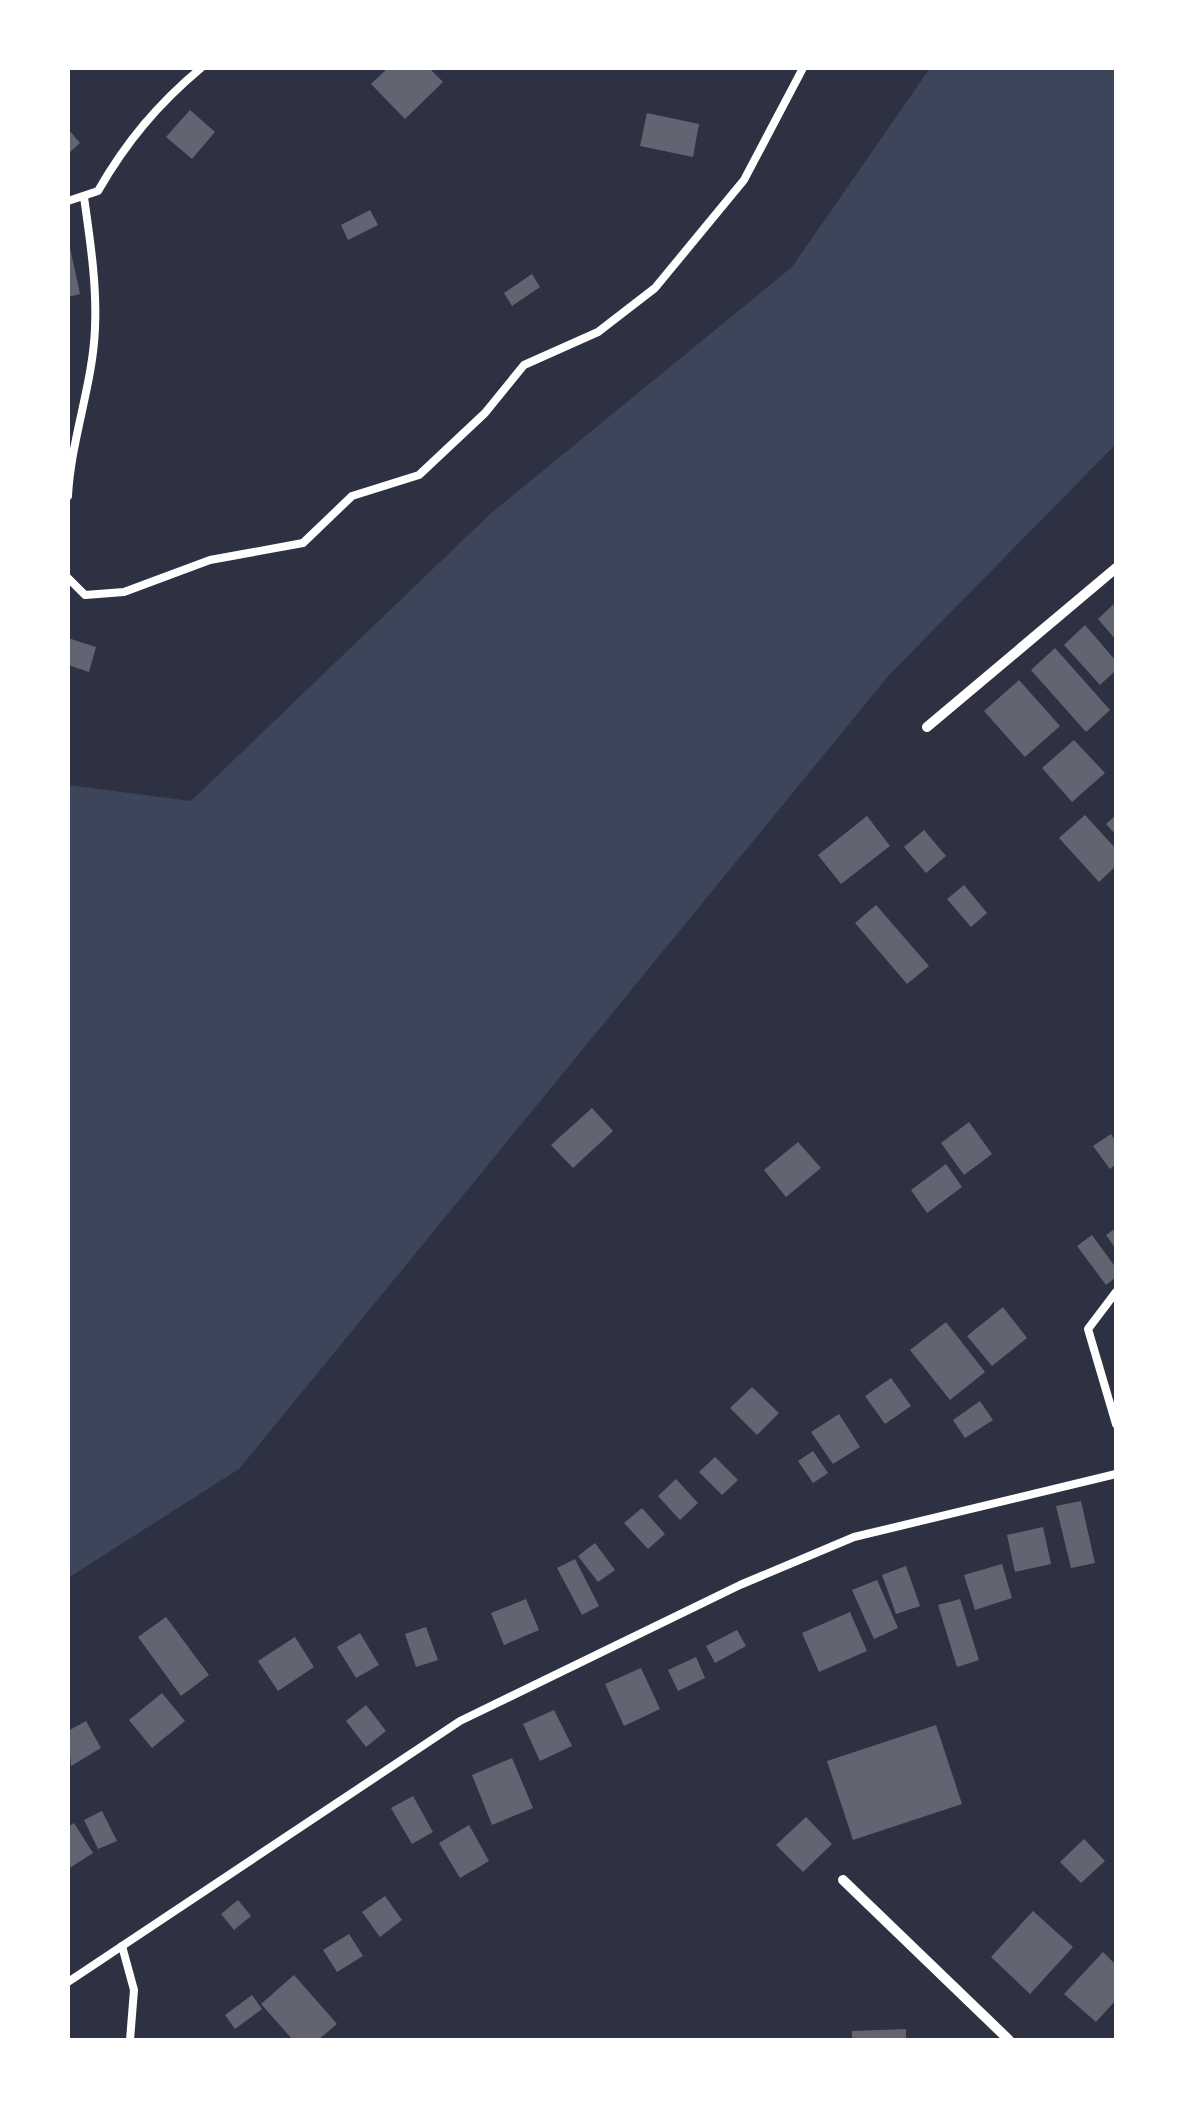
<svg xmlns="http://www.w3.org/2000/svg" width="1184" height="2108" font-family="Lora,serif">
	<style>
		.green { fill: #3c4559 }
		.building { fill: #626471 }
		.lines { fill: none; stroke-linecap: round; stroke-linejoin: round }
		.service { stroke: #fff; stroke-width: 8 }
		.minor { stroke: #fff; stroke-width: 10 }
	</style>
	<rect width="100%" height="100%" fill="#2d3142"/>
	<path class="green" d="M 930,68 L 1116,68 L 1116,444 L 890,674 L 239,1469 L 68,1578 L 68,785 L 191,801 L 490,514 L 792,267 Z"/>
	<g class="building">
		<path d="M 388,68 L 429,68 L 443,82 L 405,119 L 371,84 Z"/>
		<path d="M 190,110 L 215,132 L 192,159 L 166,137 Z"/>
		<path d="M 647,113 L 699,124 L 693,157 L 640,146 Z"/>
		<path d="M 68,129 L 80,143 L 68,154 Z"/>
		<path d="M 370,210 L 378,225 L 348,240 L 341,225 Z"/>
		<path d="M 69,243 L 80,294 L 68,297 L 68,244 Z"/>
		<path d="M 532,274 L 540,287 L 512,306 L 504,293 Z"/>
		<path d="M 1116,602 L 1116,640 L 1098,619 Z"/>
		<path d="M 1085,625 L 1116,661 L 1116,670 L 1100,685 L 1064,645 Z"/>
		<path d="M 68,638 L 96,647 L 89,672 L 68,665 Z"/>
		<path d="M 1055,648 L 1110,710 L 1086,732 L 1031,670 Z"/>
		<path d="M 1019,680 L 1060,726 L 1025,757 L 984,711 Z"/>
		<path d="M 1074,740 L 1105,773 L 1072,802 L 1042,768 Z"/>
		<path d="M 1085,815 L 1116,849 L 1116,866 L 1099,882 L 1059,838 Z"/>
		<path d="M 1116,815 L 1116,835 L 1106,824 Z"/>
		<path d="M 867,816 L 890,846 L 841,884 L 818,855 Z"/>
		<path d="M 924,830 L 946,856 L 926,873 L 904,847 Z"/>
		<path d="M 964,885 L 987,913 L 971,927 L 947,899 Z"/>
		<path d="M 876,905 L 929,966 L 907,984 L 855,923 Z"/>
		<path d="M 592,1108 L 613,1131 L 573,1168 L 551,1145 Z"/>
		<path d="M 969,1122 L 992,1154 L 964,1175 L 941,1143 Z"/>
		<path d="M 1111,1134 L 1116,1142 L 1116,1164 L 1110,1169 L 1093,1146 Z"/>
		<path d="M 798,1142 L 821,1168 L 786,1197 L 764,1170 Z"/>
		<path d="M 946,1164 L 962,1187 L 927,1213 L 911,1190 Z"/>
		<path d="M 1116,1228 L 1116,1249 L 1106,1235 Z"/>
		<path d="M 1092,1235 L 1116,1268 L 1116,1277 L 1106,1285 L 1077,1246 Z"/>
		<path d="M 1003,1307 L 1027,1338 L 992,1366 L 967,1336 Z"/>
		<path d="M 946,1322 L 985,1372 L 950,1400 L 910,1350 Z"/>
		<path d="M 891,1378 L 911,1406 L 885,1424 L 865,1396 Z"/>
		<path d="M 752,1387 L 779,1413 L 757,1435 L 730,1408 Z"/>
		<path d="M 980,1401 L 993,1420 L 965,1438 L 953,1420 Z"/>
		<path d="M 839,1414 L 860,1447 L 833,1464 L 811,1432 Z"/>
		<path d="M 813,1451 L 828,1473 L 813,1483 L 798,1461 Z"/>
		<path d="M 715,1457 L 738,1480 L 722,1495 L 699,1472 Z"/>
		<path d="M 676,1479 L 698,1503 L 680,1520 L 658,1496 Z"/>
		<path d="M 1081,1501 L 1095,1563 L 1071,1568 L 1056,1506 Z"/>
		<path d="M 642,1508 L 665,1534 L 648,1549 L 624,1523 Z"/>
		<path d="M 1043,1527 L 1051,1564 L 1015,1572 L 1007,1535 Z"/>
		<path d="M 595,1543 L 615,1570 L 598,1582 L 578,1556 Z"/>
		<path d="M 575,1559 L 599,1606 L 582,1615 L 557,1568 Z"/>
		<path d="M 1002,1564 L 1012,1598 L 975,1610 L 964,1575 Z"/>
		<path d="M 906,1566 L 920,1606 L 896,1614 L 882,1575 Z"/>
		<path d="M 877,1580 L 898,1628 L 874,1639 L 852,1590 Z"/>
		<path d="M 526,1599 L 539,1630 L 504,1645 L 491,1613 Z"/>
		<path d="M 960,1599 L 979,1660 L 957,1667 L 938,1605 Z"/>
		<path d="M 850,1612 L 867,1651 L 819,1672 L 802,1633 Z"/>
		<path d="M 166,1617 L 209,1675 L 181,1696 L 138,1637 Z"/>
		<path d="M 426,1627 L 438,1660 L 416,1667 L 405,1634 Z"/>
		<path d="M 737,1630 L 746,1646 L 715,1663 L 706,1646 Z"/>
		<path d="M 360,1633 L 379,1665 L 356,1678 L 337,1647 Z"/>
		<path d="M 295,1637 L 314,1667 L 278,1691 L 258,1661 Z"/>
		<path d="M 696,1657 L 705,1678 L 678,1691 L 668,1670 Z"/>
		<path d="M 641,1668 L 660,1709 L 624,1726 L 605,1684 Z"/>
		<path d="M 162,1693 L 185,1721 L 152,1748 L 129,1720 Z"/>
		<path d="M 366,1705 L 386,1731 L 366,1747 L 346,1721 Z"/>
		<path d="M 554,1710 L 572,1746 L 540,1761 L 523,1724 Z"/>
		<path d="M 86,1721 L 101,1748 L 71,1766 L 68,1731 Z"/>
		<path d="M 936,1725 L 962,1804 L 853,1840 L 827,1761 Z"/>
		<path d="M 512,1758 L 533,1808 L 492,1825 L 472,1775 Z"/>
		<path d="M 413,1796 L 433,1832 L 412,1844 L 391,1808 Z"/>
		<path d="M 102,1811 L 117,1841 L 98,1849 L 84,1820 Z"/>
		<path d="M 806,1817 L 832,1844 L 803,1872 L 776,1845 Z"/>
		<path d="M 74,1823 L 93,1853 L 68,1869 L 68,1827 Z"/>
		<path d="M 469,1825 L 489,1861 L 460,1878 L 439,1843 Z"/>
		<path d="M 1084,1839 L 1105,1861 L 1081,1883 L 1060,1862 Z"/>
		<path d="M 385,1896 L 402,1920 L 380,1937 L 362,1912 Z"/>
		<path d="M 238,1900 L 251,1916 L 234,1930 L 221,1914 Z"/>
		<path d="M 1033,1911 L 1073,1947 L 1030,1994 L 991,1957 Z"/>
		<path d="M 349,1934 L 363,1956 L 337,1972 L 323,1950 Z"/>
		<path d="M 1103,1952 L 1116,1965 L 1116,2000 L 1096,2022 L 1064,1994 Z"/>
		<path d="M 294,1975 L 337,2024 L 318,2040 L 293,2040 L 261,2004 Z"/>
		<path d="M 252,1995 L 262,2009 L 235,2029 L 225,2015 Z"/>
		<path d="M 906,2029 L 906,2040 L 852,2040 L 852,2031 Z"/>
	</g>
	<g class="lines">
		<g class="service">
			<path d="M 68,201 L 98,191 C 126,142 158,104 201,68"/>
			<path d="M 68,496 C 71,439 93,384 95,328 C 97,284 90,240 84,197"/>
			<path d="M 68,578 L 85,595 L 124,592 L 210,560 L 303,543 L 352,496 L 419,475 L 485,413 L 524,365 L 598,332 L 655,288 L 744,180 L 803,68"/>
			<path d="M 1116,1292 L 1088,1329 L 1116,1424"/>
			<path d="M 122,1946 L 134,1990 L 130,2040"/>
			<path d="M 68,1982 L 460,1721 L 740,1585 L 854,1537 L 1116,1474"/>
		</g>
		<g class="minor">
			<path d="M 927,727 L 1116,568"/>
			<path d="M 843,1880 L 1009,2040"/>
		</g>
	</g>
	<rect width="1184" height="2108" fill="none" stroke="#ffffff" stroke-width="140"/>
</svg>
